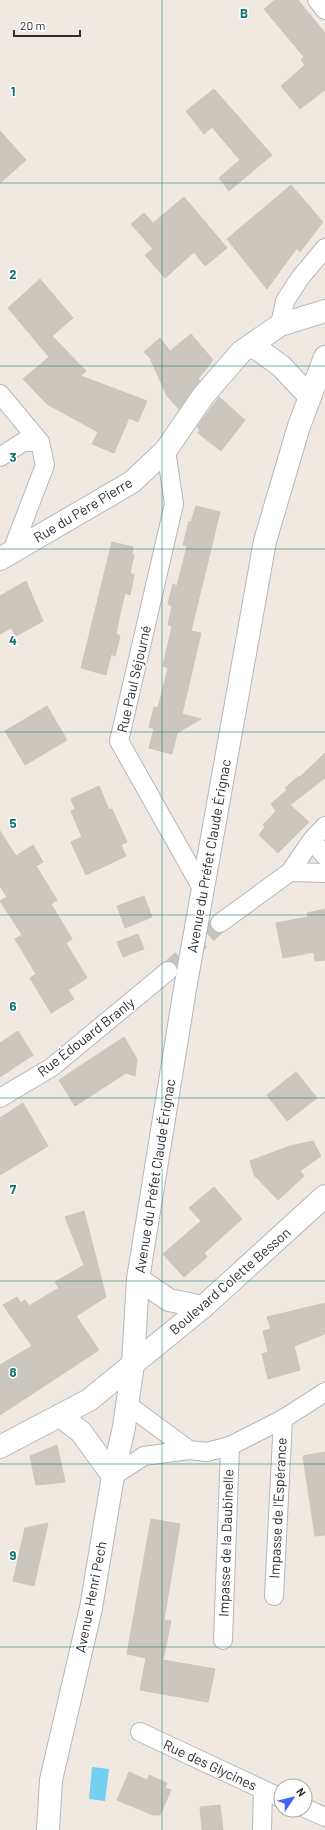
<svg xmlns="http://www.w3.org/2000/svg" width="325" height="1830" font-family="Barlow,sans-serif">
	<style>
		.water { fill: #75cff0 }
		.building { fill: #cbc7bf; stroke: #cbc5ba }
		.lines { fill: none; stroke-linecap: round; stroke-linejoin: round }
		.street-tunnel { stroke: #c8c4bd; stroke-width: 18; stroke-dasharray: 18 9; stroke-linecap: butt }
		.street-casing { stroke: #b4b7c1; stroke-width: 20 }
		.secondary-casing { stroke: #b4b7c1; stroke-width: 24 }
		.street { stroke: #fff; stroke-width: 18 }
		.secondary { stroke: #fff; stroke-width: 22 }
		.grid { fill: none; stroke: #0f766e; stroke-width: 1; stroke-opacity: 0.55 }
		.labels { text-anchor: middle; stroke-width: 3; stroke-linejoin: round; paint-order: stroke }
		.street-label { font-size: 14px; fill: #2e2e2e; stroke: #fff }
		.grid-label { font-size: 13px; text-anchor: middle; font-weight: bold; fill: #0f766e; stroke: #fff; stroke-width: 3; stroke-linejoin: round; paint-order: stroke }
	</style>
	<rect width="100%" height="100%" fill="#efe9e1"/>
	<path class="water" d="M 92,1767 L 109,1769 L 105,1801 L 89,1799 Z"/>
	<g class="building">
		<path d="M 275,0 L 298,0 L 325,33 L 325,90 L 300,109 L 281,86 L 305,65 L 301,60 L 304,57 L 264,9 Z"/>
		<path d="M 214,89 L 272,155 L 229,191 L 219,178 L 240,160 L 212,127 L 204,134 L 186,111 Z"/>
		<path d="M 0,131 L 26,160 L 0,183 Z"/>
		<path d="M 291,185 L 323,222 L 300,252 L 297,248 L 267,289 L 227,239 Z"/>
		<path d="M 184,197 L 227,248 L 205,266 L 194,252 L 165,278 L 145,255 L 153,249 L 131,224 L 144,213 L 153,223 Z"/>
		<path d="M 40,279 L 73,318 L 52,336 L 86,371 L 81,376 L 147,401 L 138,422 L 129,418 L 114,453 L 92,444 L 98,432 L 47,404 L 23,379 L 49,357 L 8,308 Z"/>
		<path d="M 191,334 L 213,360 L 198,379 L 200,381 L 179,409 L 167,396 L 150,358 L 144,352 L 160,338 L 170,351 Z"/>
		<path d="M 219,397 L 245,420 L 221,451 L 198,433 L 200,430 L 197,427 Z"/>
		<path d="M 196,506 L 220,512 L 191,631 L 201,633 L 182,714 L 201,719 L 177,733 L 172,754 L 149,748 L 154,729 L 149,727 L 154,707 L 158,708 L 168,668 L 163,666 L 172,626 L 168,625 L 172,606 L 168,604 L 173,584 L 177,586 L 187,546 L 183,545 L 189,521 L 191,522 Z"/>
		<path d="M 112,542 L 133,547 L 132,554 L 134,555 L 130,573 L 134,575 L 130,595 L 125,593 L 120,614 L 116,634 L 120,636 L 115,656 L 111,654 L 106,675 L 81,668 Z"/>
		<path d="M 26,581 L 43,621 L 16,636 L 11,628 L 0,634 L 0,596 Z"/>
		<path d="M 47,706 L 67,740 L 25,765 L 5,731 Z"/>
		<path d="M 325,753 L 325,778 L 290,805 L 309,822 L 278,853 L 259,835 L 265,827 L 263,825 L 276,811 L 271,804 L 287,790 L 285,788 L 299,776 L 300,777 Z"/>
		<path d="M 99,786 L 109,810 L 112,809 L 127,842 L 121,845 L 126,856 L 86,875 L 71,842 L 82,837 L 71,811 L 75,809 L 71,799 Z"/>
		<path d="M 0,831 L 16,856 L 33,845 L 43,862 L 36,866 L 57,900 L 51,904 L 72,939 L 66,943 L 87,978 L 68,990 L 74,999 L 51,1013 L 30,978 L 36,974 L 15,939 L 22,935 L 0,901 L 7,897 L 0,886 Z"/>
		<path d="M 144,896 L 152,917 L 125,928 L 117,906 Z"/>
		<path d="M 325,909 L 325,960 L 315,961 L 314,952 L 283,958 L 276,923 L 308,917 L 307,913 Z"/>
		<path d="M 138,934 L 144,949 L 123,957 L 117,942 Z"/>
		<path d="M 18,1031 L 33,1055 L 0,1077 L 0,1043 Z"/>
		<path d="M 124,1037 L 137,1059 L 135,1076 L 126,1073 L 75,1106 L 59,1080 Z"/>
		<path d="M 296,1072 L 317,1098 L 287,1121 L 267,1095 Z"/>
		<path d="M 23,1103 L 48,1146 L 0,1175 L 0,1118 Z"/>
		<path d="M 313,1141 L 321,1156 L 300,1171 L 304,1176 L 278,1200 L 254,1175 L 250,1161 L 290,1146 Z"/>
		<path d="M 214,1187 L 242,1219 L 204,1253 L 207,1257 L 184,1277 L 163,1254 L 201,1221 L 189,1208 Z"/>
		<path d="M 84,1211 L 106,1297 L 76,1316 L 99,1350 L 0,1415 L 0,1365 L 32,1346 L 3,1305 L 17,1297 L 21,1303 L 25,1300 L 29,1306 L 59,1288 L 55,1282 L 84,1265 L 65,1217 Z"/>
		<path d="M 325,1303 L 325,1334 L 294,1346 L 300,1370 L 268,1379 L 262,1354 L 268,1352 L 263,1331 L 271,1329 L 267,1317 Z"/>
		<path d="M 57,1445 L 65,1482 L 36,1485 L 30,1456 Z"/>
		<path d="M 325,1452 L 325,1535 L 315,1536 L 303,1456 Z"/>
		<path d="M 151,1519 L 180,1524 L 164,1620 L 171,1621 L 163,1660 L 215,1669 L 208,1702 L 140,1690 L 146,1658 L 127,1654 Z"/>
		<path d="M 48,1523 L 34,1586 L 13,1581 L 25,1528 Z"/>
		<path d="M 129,1772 L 147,1780 L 149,1775 L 167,1783 L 165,1788 L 171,1790 L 160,1815 L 153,1815 L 117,1800 Z"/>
		<path d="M 220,1805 L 223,1830 L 202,1830 L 200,1807 Z"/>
	</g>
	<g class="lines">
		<path class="street-tunnel" d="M 168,971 L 220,923"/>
		<g class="street-casing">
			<g id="street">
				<path d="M 317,0 L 325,10"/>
				<path d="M 280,325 L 285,301 L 300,278 L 325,248"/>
				<path d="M 0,394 L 40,442"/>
				<path d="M 166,450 L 174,504 L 119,741 L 203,890"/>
				<path d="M 0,457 L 23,442 L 40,442 L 45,465 L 12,551"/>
				<path d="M 312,840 L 325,856"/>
				<path d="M 290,872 L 325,873"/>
				<path d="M 220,923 L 290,872 L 312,840 L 325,826"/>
				<path d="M 0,1098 L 52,1067 L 168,971"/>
				<path d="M 128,1405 L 189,1450 L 207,1452 L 230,1446 L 283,1419 L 325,1392"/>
				<path d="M 113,1476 L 144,1456 L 189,1450"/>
				<path d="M 274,1596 L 283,1419"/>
				<path d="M 223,1640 L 230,1446"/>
				<path d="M 140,1732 L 281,1798"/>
				<path d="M 305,1808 L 325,1817"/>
				<path d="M 262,1830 L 263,1791"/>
			</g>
		</g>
		<g class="secondary-casing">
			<g id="secondary">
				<path d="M 252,345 L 281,366 L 310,397"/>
				<path d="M 0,559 L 132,482 L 166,450 L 203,396 L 241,352 L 280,325 L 325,311"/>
				<path d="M 138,1279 L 169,1300 L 203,1307"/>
				<path d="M 60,1416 L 81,1432 L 113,1476"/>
				<path d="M 0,1447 L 89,1400 L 203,1307 L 325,1196"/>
				<path d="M 48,1830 L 51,1780 L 91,1608 L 113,1476 L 124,1427 L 133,1364 L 138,1279 L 185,989 L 265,541 L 299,426 L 325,357"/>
			</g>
		</g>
		<use href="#street" class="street"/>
		<use href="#secondary" class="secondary"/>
	</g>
	<path class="grid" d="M 162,0 L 162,1830M 0,183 L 325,183M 0,366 L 325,366M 0,549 L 325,549M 0,732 L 325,732M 0,915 L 325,915M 0,1098 L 325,1098M 0,1281 L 325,1281M 0,1464 L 325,1464M 0,1647 L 325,1647"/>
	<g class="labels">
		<g class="street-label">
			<text transform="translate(83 510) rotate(-31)" y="5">Rue du Père Pierre</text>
			<text transform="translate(134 679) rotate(-77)" y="5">Rue Paul Séjourné</text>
			<text transform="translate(209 856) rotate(-80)" y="5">Avenue du Préfet Claude Érignac</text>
			<text transform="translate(86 1037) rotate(-38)" y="5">Rue Édouard Branly</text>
			<text transform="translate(155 1176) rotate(-81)" y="5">Avenue du Préfet Claude Érignac</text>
			<text transform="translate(230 1281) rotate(-41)" y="5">Boulevard Colette Besson</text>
			<text transform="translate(278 1508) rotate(-87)" y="5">Impasse de l'Espérance</text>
			<text transform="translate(226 1543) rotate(-88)" y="5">Impasse de la Daubinelle</text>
			<text transform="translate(91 1597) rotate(-79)" y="5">Avenue Henri Pech</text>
			<text transform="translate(210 1765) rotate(25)" y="5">Rue des Glycines</text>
		</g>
	</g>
	<g class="grid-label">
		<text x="244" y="18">B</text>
		<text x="13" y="96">1</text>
		<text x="13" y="279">2</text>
		<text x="13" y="462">3</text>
		<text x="13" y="645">4</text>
		<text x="13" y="828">5</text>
		<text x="13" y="1011">6</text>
		<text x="13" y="1194">7</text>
		<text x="13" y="1377">8</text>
		<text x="13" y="1560">9</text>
	</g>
	<g transform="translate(293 1798) rotate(55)"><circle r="19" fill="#ffffff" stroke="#ababab"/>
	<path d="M0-3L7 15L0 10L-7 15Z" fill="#4264fb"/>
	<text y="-6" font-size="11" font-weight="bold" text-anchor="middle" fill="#2e2e2e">N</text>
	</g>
	<path d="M14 30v6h66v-6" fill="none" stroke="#2e2e2e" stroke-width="2"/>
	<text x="20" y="30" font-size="12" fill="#2e2e2e" stroke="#ffffff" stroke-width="3" paint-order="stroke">20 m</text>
</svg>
